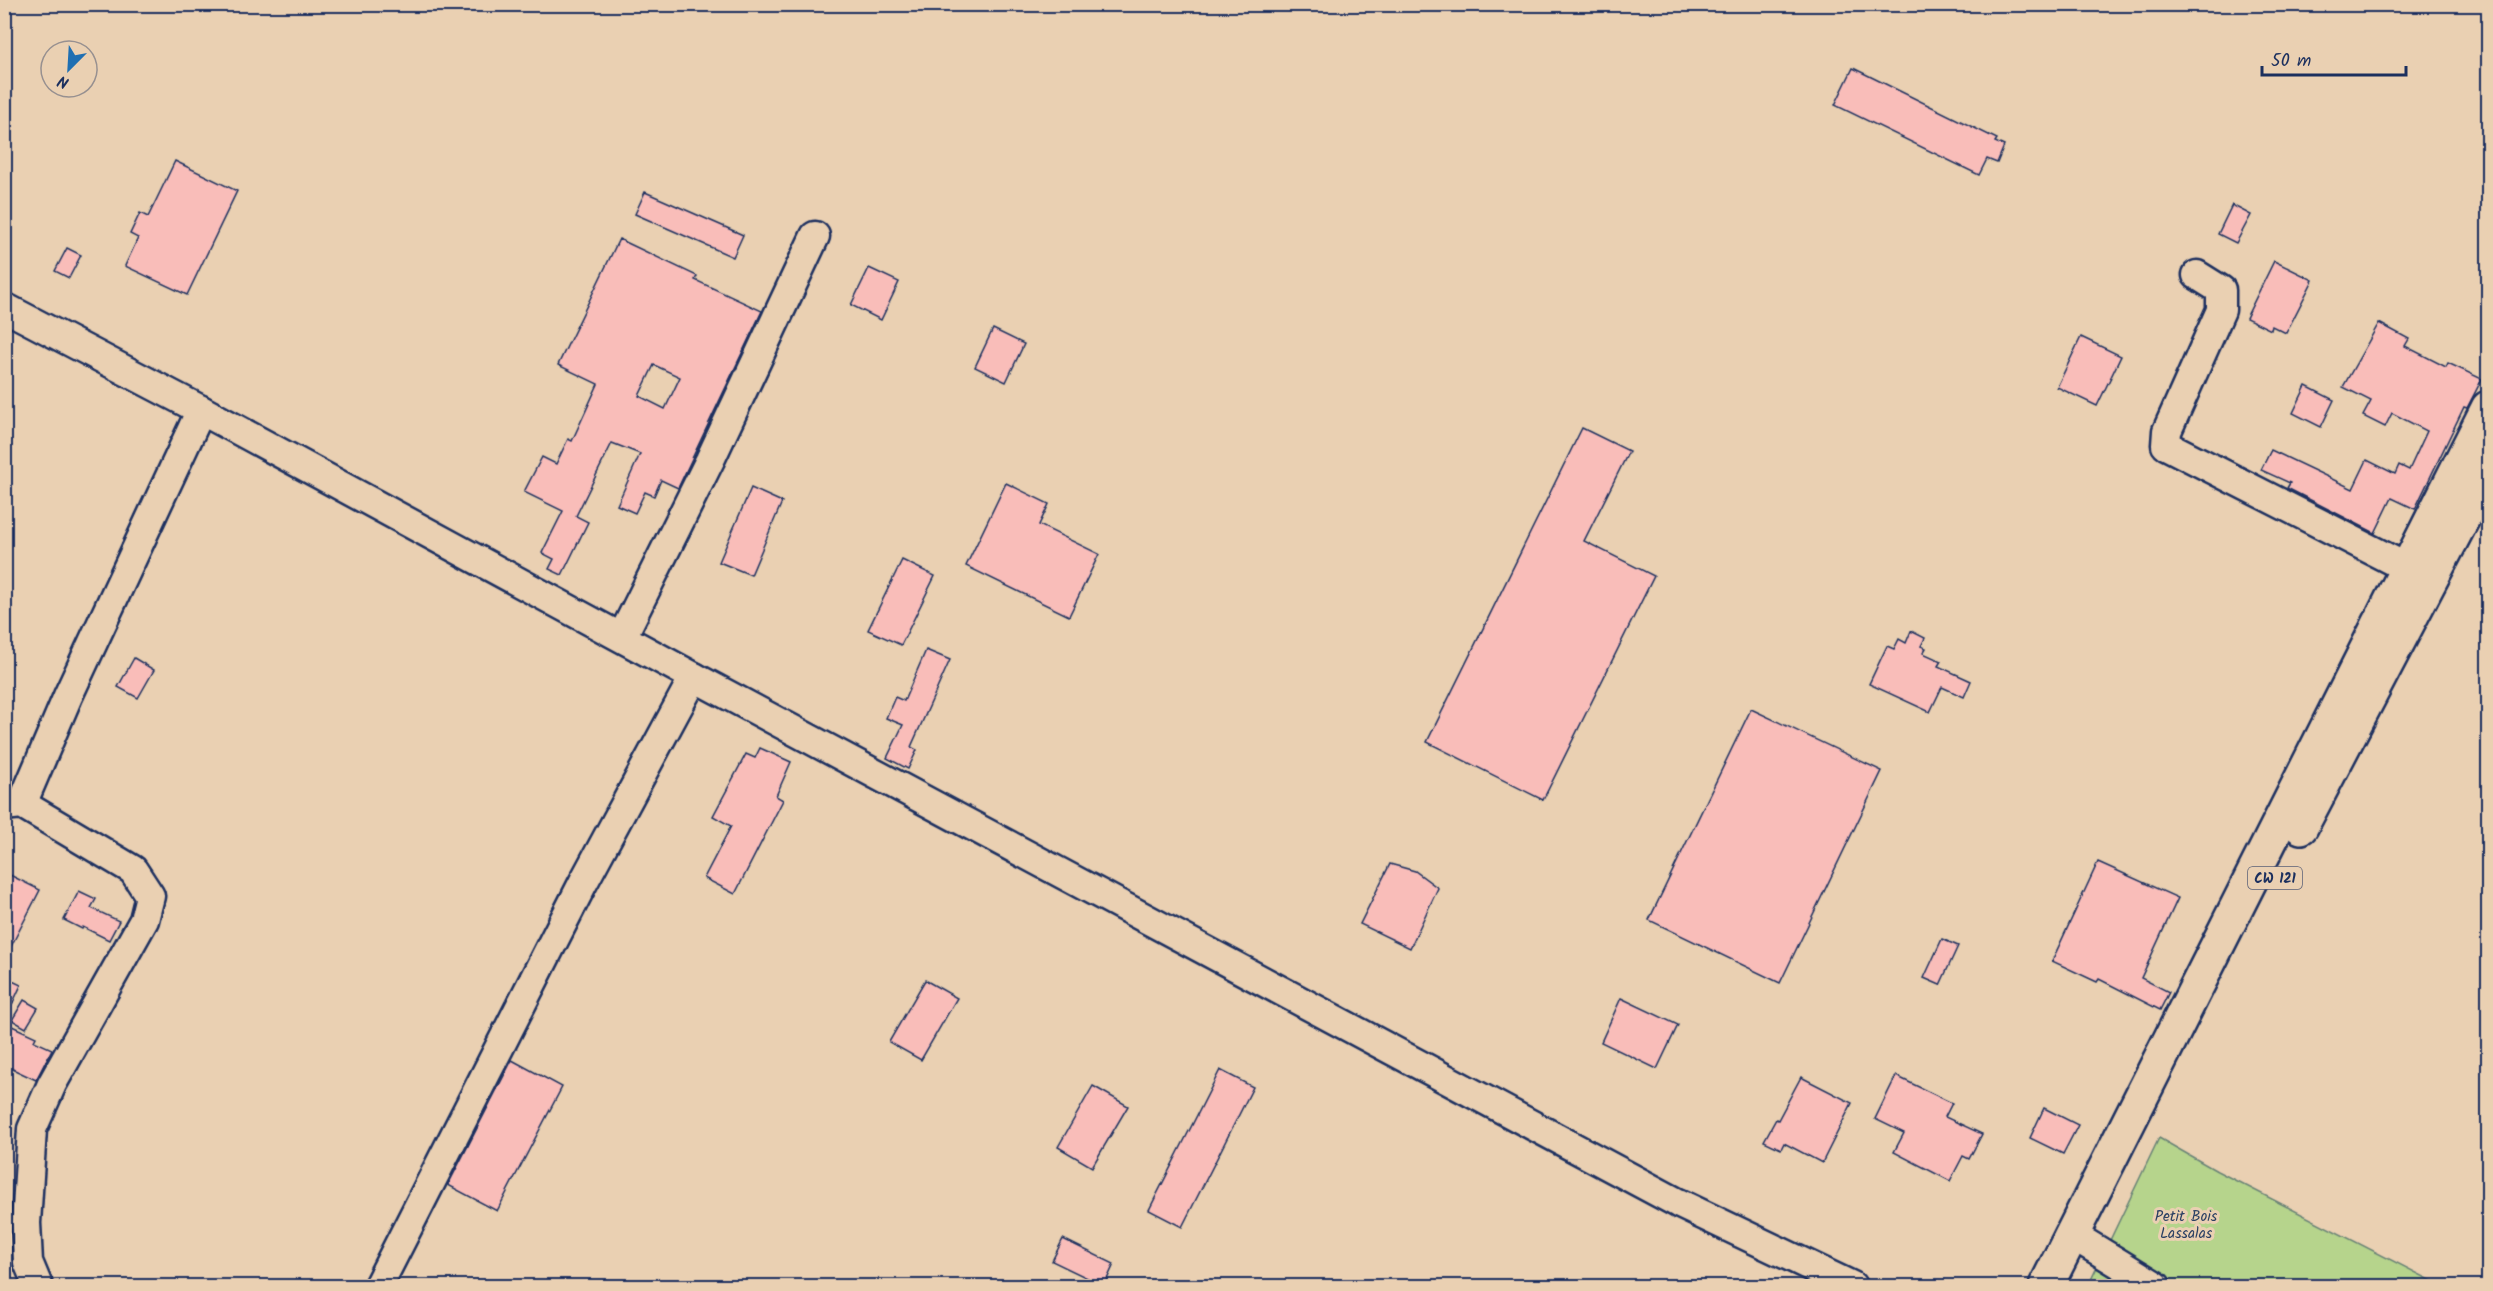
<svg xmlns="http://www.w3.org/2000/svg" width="2493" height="1291" font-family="Kalam,sans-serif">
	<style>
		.green { fill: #b6d48c; stroke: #688275; stroke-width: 1.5 }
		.building { fill: #f9bdb9; stroke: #1b2f5e; stroke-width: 1.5; fill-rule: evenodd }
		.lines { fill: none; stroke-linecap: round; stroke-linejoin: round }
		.minor-casing { stroke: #1b2f5e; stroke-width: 33 }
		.highway-casing { stroke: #1b2f5e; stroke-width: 38 }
		.minor { stroke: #ead0b2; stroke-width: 28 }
		.highway { stroke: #ead0b2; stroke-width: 33 }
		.labels { text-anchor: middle; stroke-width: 6; stroke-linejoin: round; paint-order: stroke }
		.shield { fill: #ead0b2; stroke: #595f77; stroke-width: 1.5 }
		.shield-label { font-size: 14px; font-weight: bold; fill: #1b2f5e }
		.park-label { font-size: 15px; fill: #2a4063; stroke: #ead0b2 }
	</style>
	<rect width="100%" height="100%" fill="#ead0b2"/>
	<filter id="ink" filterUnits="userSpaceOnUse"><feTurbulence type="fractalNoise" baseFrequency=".0167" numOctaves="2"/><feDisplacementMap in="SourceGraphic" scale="12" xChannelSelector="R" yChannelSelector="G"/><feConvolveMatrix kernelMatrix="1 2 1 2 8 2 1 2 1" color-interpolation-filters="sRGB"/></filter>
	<g filter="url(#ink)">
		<path class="green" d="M 2159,1138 L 2217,1171 L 2442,1286 L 2088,1286 Z"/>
		<g class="building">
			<path d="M 1853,68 L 1997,139 L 1995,142 L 2004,146 L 1997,163 L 1987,159 L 1979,175 L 1835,105 Z"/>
			<path d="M 175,161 L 237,191 L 187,295 L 125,266 L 138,238 L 130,234 L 140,213 L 148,217 Z"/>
			<path d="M 645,192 L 743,235 L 733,257 L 635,214 Z"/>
			<path d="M 2232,205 L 2251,215 L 2236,243 L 2218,234 Z"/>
			<path d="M 619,239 L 697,276 L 695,280 L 762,311 L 678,488 L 661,480 L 654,496 L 645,492 L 635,513 L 617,505 L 640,454 L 612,443 L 576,516 L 588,522 L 562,575 L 549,569 L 554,559 L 542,553 L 563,511 L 524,492 L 542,457 L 556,464 L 568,439 L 572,441 L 598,384 L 558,365 ZM 654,365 L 680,377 L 665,409 L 639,396 Z"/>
			<path d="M 67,248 L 81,255 L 69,278 L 55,271 Z"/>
			<path d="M 2274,261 L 2313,280 L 2286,333 L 2272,326 L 2271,330 L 2246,318 Z"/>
			<path d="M 869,268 L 899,282 L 881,320 L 851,305 Z"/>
			<path d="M 2379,323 L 2409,339 L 2405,346 L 2446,367 L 2448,363 L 2482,379 L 2467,408 L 2464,407 L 2415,509 L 2392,498 L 2375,533 L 2287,488 L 2290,483 L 2261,470 L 2271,450 L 2353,489 L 2367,460 L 2395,474 L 2399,465 L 2409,470 L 2427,431 L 2392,413 L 2385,427 L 2363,416 L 2371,401 L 2343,387 Z"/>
			<path d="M 993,329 L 1024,344 L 1006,382 L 975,367 Z"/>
			<path d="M 2081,337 L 2121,356 L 2097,406 L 2057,387 Z"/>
			<path d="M 2306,386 L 2334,400 L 2321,427 L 2293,413 Z"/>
			<path d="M 1582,428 L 1629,451 L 1584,541 L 1654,576 L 1543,800 L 1427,742 Z"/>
			<path d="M 1006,483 L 1049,504 L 1039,525 L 1099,554 L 1069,616 L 966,566 Z"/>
			<path d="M 751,488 L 782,502 L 751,575 L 719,562 Z"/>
			<path d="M 902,560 L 935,576 L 901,645 L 868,630 Z"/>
			<path d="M 1911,631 L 1925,638 L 1921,646 L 1926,648 L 1923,653 L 1941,661 L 1938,666 L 1971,681 L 1964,697 L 1942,687 L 1930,712 L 1869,684 L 1887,646 L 1894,649 L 1899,639 L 1906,643 Z"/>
			<path d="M 926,650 L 950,660 L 911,747 L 917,750 L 908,769 L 887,758 L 903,725 L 886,718 L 895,697 L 904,701 Z"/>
			<path d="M 134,658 L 154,670 L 138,698 L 118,687 Z"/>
			<path d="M 1751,709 L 1882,771 L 1780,983 L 1649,920 Z"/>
			<path d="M 760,748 L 791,762 L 776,796 L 783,800 L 735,894 L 704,878 L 731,826 L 713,816 L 746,754 L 755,758 Z"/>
			<path d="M 2098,862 L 2178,898 L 2141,978 L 2169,992 L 2160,1010 L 2099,979 L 2097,982 L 2052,961 Z"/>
			<path d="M 1390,864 L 1415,871 L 1438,888 L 1410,948 L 1360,924 Z"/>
			<path d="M 4,872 L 40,890 L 4,960 Z"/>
			<path d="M 79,891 L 96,899 L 91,908 L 119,921 L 109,940 L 83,927 L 82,929 L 64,920 Z"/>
			<path d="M 1942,939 L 1958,946 L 1940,985 L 1924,978 Z"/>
			<path d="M 4,977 L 21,985 L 4,1022 Z"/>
			<path d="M 925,980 L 957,998 L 921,1060 L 889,1042 Z"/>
			<path d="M 1621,998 L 1678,1025 L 1657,1069 L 1601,1042 Z"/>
			<path d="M 24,1000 L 38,1008 L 26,1028 L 12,1020 Z"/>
			<path d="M 12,1026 L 36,1037 L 34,1041 L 52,1049 L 36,1080 L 4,1065 L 4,1043 Z"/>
			<path d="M 512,1060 L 562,1087 L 497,1211 L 448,1185 Z"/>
			<path d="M 1220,1070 L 1253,1087 L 1182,1227 L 1149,1210 Z"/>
			<path d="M 1896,1076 L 1952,1103 L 1945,1117 L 1982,1134 L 1969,1159 L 1963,1156 L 1950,1181 L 1894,1152 L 1904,1133 L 1875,1119 Z"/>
			<path d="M 1801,1077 L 1852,1103 L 1822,1163 L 1784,1143 L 1781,1149 L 1764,1141 L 1776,1119 L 1778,1120 Z"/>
			<path d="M 1093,1086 L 1128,1106 L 1092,1167 L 1058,1147 Z"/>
			<path d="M 2044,1108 L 2078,1125 L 2063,1154 L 2030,1138 Z"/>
			<path d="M 1063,1239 L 1114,1264 L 1104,1286 L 1052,1261 Z"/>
		</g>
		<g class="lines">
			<g class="minor-casing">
				<g id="minor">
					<path d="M 2197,275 L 2221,290 L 2221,310 L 2167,431 L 2166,445 L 2407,568"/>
					<path d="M 4,307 L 201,410 L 694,677 L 1678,1203 L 1852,1286"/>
					<path d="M 622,637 L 710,460 L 815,236"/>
					<path d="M 22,804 L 68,696 L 201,410"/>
					<path d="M 4,806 L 22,804 L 133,870 L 150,896 L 144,920 L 52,1084 L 32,1129 L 26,1223 L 28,1262 L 38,1286"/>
					<path d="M 2084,1242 L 2156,1286"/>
					<path d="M 378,1286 L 583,883 L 694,677"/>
				</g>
			</g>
			<g class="highway-casing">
				<g id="highway">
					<path d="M 2301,827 L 2488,470"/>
					<path d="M 2046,1286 L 2488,408"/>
				</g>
			</g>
			<use href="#minor" class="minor"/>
			<use href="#highway" class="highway"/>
		</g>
	</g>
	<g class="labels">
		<rect class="shield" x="2248" y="867" width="54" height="22" rx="4.5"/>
		<g class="shield-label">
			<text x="2275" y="883">CW 121</text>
		</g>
		<g class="park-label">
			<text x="2186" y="1221">Petit Bois<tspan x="2186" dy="17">Lassalas</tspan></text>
		</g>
	</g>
	<rect width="2493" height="1291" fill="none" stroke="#ead0b2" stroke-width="24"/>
	<rect x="12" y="12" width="2469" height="1267" fill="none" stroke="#1b2f5e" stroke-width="2" filter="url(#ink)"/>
	<g transform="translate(69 69) rotate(204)"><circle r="28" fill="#ead0b2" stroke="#979090" stroke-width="1.5"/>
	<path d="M0-4.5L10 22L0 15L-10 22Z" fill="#1f6fb2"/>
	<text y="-9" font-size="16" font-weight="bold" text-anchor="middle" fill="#1b2f5e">N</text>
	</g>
	<path d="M2262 66v9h144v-9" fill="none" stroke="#1b2f5e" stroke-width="3"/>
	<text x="2271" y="66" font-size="18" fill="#1b2f5e" stroke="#ead0b2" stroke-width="4.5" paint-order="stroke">50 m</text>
</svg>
